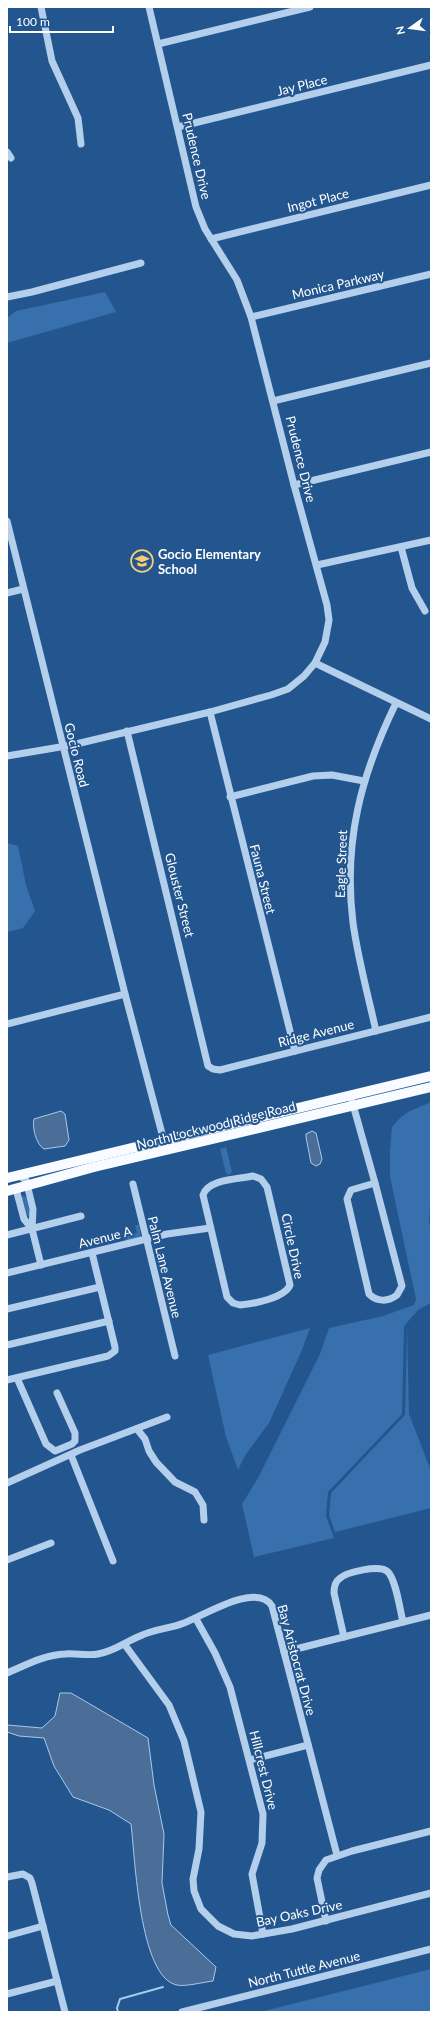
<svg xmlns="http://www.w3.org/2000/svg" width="438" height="2019" font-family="Lato,sans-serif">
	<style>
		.green { fill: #3770ac }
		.water { fill: #4a6e97; stroke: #a7caed }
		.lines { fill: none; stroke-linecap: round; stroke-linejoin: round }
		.stream { stroke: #a7caed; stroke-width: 2 }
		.minor { stroke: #b3cfec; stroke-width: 7 }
		.major { stroke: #f8fbff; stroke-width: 10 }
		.labels { text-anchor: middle; stroke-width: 4; stroke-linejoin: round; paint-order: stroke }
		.street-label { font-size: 13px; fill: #fff; stroke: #23568f }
		.poi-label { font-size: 13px; font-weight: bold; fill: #fff; stroke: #23568f; text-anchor: start }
	</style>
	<rect width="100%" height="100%" fill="#23568f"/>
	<g class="green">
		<path d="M 105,292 L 116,312 L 7,343 L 7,318 L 16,311 Z"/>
		<path d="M 7,843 L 18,846 L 26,885 L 35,911 L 23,928 L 7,932 Z"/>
		<path d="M 431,1102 L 431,1188 L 429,1223 L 431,1228 L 431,1303 L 418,1310 L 404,1326 L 402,1414 L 328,1492 L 326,1516 L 334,1538 L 254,1557 L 242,1504 L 258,1478 L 320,1354 L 329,1328 L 383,1316 L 414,1305 L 416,1299 L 390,1177 L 390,1150 L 392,1127 L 400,1118 L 408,1112 Z"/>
		<path d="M 226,1147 L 232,1172 L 229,1175 L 226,1173 L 220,1149 Z"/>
		<path d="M 23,1196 L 27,1197 L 31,1214 L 28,1217 L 21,1197 Z"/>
		<path d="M 135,1225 L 139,1225 L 141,1237 L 126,1241 L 124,1236 L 137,1233 Z"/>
		<path d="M 407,1327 L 409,1414 L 431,1471 L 431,1508 L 335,1532 L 329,1515 L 331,1493 L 405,1415 Z"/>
		<path d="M 310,1328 L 302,1350 L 269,1423 L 246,1454 L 238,1470 L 226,1437 L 208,1355 Z"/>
		<path d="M 431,1969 L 431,2012 L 260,2012 Z"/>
	</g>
	<g class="water">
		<path d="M 61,1111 L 65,1114 L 69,1140 L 65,1146 L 44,1149 C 36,1144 32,1128 34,1119 Z"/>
		<path d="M 312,1131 L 316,1133 L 322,1159 L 320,1164 L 316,1166 L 311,1163 L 306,1137 L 306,1134 Z"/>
		<path d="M 60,1693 L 71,1693 L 148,1738 L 154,1785 L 164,1834 L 162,1883 L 168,1915 L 171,1925 L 216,1967 L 213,1981 C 204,1982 185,1987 177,1985 C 139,1978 135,1856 131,1824 L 109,1810 L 73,1797 L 54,1766 L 44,1738 L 19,1736 L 7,1732 L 7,1725 L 42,1728 L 55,1716 Z"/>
	</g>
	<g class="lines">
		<path class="stream" d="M 118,2012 L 117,2008 L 120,1999 L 163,1987"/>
		<g class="minor">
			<path d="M 41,7 L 52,61 L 78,118 L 81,144"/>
			<path d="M 158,44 L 310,7"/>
			<path d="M 178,127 L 431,65"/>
			<path d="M 7,152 L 11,158"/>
			<path d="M 211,239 L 431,185"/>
			<path d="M 7,297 L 32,292 L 141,263"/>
			<path d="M 251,317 L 431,274"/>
			<path d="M 273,401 L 431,363"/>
			<path d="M 294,485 L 431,452"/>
			<path d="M 7,521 L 125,994 L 165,1145"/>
			<path d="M 401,547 L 412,588 L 425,611"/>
			<path d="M 317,565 L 431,540"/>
			<path d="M 7,593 L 23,589"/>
			<path d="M 315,663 L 431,719"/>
			<path d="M 210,712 L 295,1051"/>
			<path d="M 127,731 L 208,1066 L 213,1069 L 220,1070 L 431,1017"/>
			<path d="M 7,756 L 72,745 L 210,712 L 271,695 L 288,689 L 304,676 L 315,663 L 325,642 L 329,620 L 327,605 L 294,485 L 251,317 L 237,280 L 205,229 L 196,207 L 149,7"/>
			<path d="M 230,797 L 313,776 L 332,775 L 364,781"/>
			<path d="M 7,1024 L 125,994"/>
			<path d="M 376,1031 C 368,995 358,959 353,923 C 343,842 361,775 396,703"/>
			<path d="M 352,1101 L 375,1183"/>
			<path d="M 18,1175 L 26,1180 L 33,1209 L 32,1229 L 41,1265"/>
			<path d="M 253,1176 L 261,1179 L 267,1187 L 290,1285 C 285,1298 253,1304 240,1305 L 233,1303 L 227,1297 L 203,1195 C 208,1179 239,1179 253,1176 Z"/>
			<path d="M 375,1183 L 402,1286 L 397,1295 C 388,1302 377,1302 369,1294 L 347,1199 L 351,1190 Z"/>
			<path d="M 133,1184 L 175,1356"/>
			<path d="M 16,1189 L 24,1219 L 32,1229"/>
			<path d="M 7,1235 L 81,1216"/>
			<path d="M 7,1273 L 167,1234 L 210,1228"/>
			<path d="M 7,1309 L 100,1287"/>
			<path d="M 7,1345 L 109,1321"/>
			<path d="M 17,1378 L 46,1444 L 55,1451 L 72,1444 L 75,1441 L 75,1433 L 57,1393"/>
			<path d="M 7,1380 L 108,1356 L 115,1351 L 115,1347 L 92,1253"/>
			<path d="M 137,1429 L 145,1439 L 149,1451 L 156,1462 L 175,1482 L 195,1492 L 203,1505 L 204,1520"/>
			<path d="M 71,1455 L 113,1561"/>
			<path d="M 7,1483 L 80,1450 L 167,1417"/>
			<path d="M 7,1560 L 51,1543"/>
			<path d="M 196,1619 L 215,1653 L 230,1687 L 263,1814 L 262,1843 L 252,1874 L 263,1934"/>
			<path d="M 344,1637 L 334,1593 C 334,1588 335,1582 339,1579 C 346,1572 380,1564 388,1572 C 396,1580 400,1610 403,1622"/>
			<path d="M 125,1645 L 169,1705 L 184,1741 L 201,1812 L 199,1849 L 193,1879 L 194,1891 L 201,1909 L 218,1926 L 234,1934 L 252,1936 L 292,1929 L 431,1893"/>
			<path d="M 284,1652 L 431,1615"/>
			<path d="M 7,1673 C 26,1665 44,1655 65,1654 C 76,1653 87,1656 98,1654 C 115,1651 125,1642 140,1636 C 154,1629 169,1629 184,1623 C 203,1616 257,1581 272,1606 L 337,1855"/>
			<path d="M 250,1760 L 308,1745"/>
			<path d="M 7,1877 L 23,1874 L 30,1878 L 32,1883 L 65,2012"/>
			<path d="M 326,1921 L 317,1878 L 319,1870 L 326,1860 L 352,1851 L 431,1831"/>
			<path d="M 7,1936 L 43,1926"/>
			<path d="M 7,1994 L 57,1981"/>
			<path d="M 182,2012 L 431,1949"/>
		</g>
		<g class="major">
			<path d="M 7,1178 L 431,1076"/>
			<path d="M 7,1191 L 94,1167 L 431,1087"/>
		</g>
	</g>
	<defs>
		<g id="school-ring" transform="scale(1.15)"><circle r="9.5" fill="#23568f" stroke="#f7cd76" stroke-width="1.5"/><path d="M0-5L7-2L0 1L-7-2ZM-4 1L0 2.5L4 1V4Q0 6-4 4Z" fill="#f7cd76"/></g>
	</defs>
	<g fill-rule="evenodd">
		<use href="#school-ring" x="142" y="561"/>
	</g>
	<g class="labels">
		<g class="street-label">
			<text transform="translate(302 85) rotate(-14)" y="5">Jay Place</text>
			<text transform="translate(197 156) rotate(77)" y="5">Prudence Drive</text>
			<text transform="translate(318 200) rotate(-14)" y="5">Ingot Place</text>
			<text transform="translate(338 284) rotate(-13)" y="5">Monica Parkway</text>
			<text transform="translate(301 459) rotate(76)" y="5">Prudence Drive</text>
			<text transform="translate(77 755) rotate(76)" y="5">Gocio Road</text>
			<text transform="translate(341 864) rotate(-88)" y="5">Eagle Street</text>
			<text transform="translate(263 879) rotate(76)" y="5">Fauna Street</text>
			<text transform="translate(180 895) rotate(76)" y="5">Glouster Street</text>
			<text transform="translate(316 1033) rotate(-14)" y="5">Ridge Avenue</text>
			<text transform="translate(216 1125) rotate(-14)" y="5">North Lockwood Ridge Road</text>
			<text transform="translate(105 1237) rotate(-14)" y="5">Avenue A</text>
			<text transform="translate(293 1246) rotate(78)" y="5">Circle Drive</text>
			<text transform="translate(165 1267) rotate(76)" y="5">Palm Lane Avenue</text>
			<text transform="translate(297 1660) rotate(75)" y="5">Bay Aristocrat Drive</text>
			<text transform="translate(264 1770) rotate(76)" y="5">Hillcrest Drive</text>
			<text transform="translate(299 1913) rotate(-12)" y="5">Bay Oaks Drive</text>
			<text transform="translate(304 1969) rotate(-14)" y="5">North Tuttle Avenue</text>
		</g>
		<g class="poi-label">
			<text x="158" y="559">Gocio Elementary<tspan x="158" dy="15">School</tspan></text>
		</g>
	</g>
	<rect width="438" height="2019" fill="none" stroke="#ffffff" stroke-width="16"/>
	<g transform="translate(410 28) rotate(256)" stroke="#23568f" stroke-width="3" paint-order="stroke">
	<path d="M0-3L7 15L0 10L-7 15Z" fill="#ffffff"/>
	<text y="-6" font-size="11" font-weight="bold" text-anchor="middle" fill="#ffffff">N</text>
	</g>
	<path d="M10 26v6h103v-6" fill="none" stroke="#ffffff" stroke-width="2"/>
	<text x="16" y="26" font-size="12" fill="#ffffff" stroke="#23568f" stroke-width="3" paint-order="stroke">100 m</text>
</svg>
